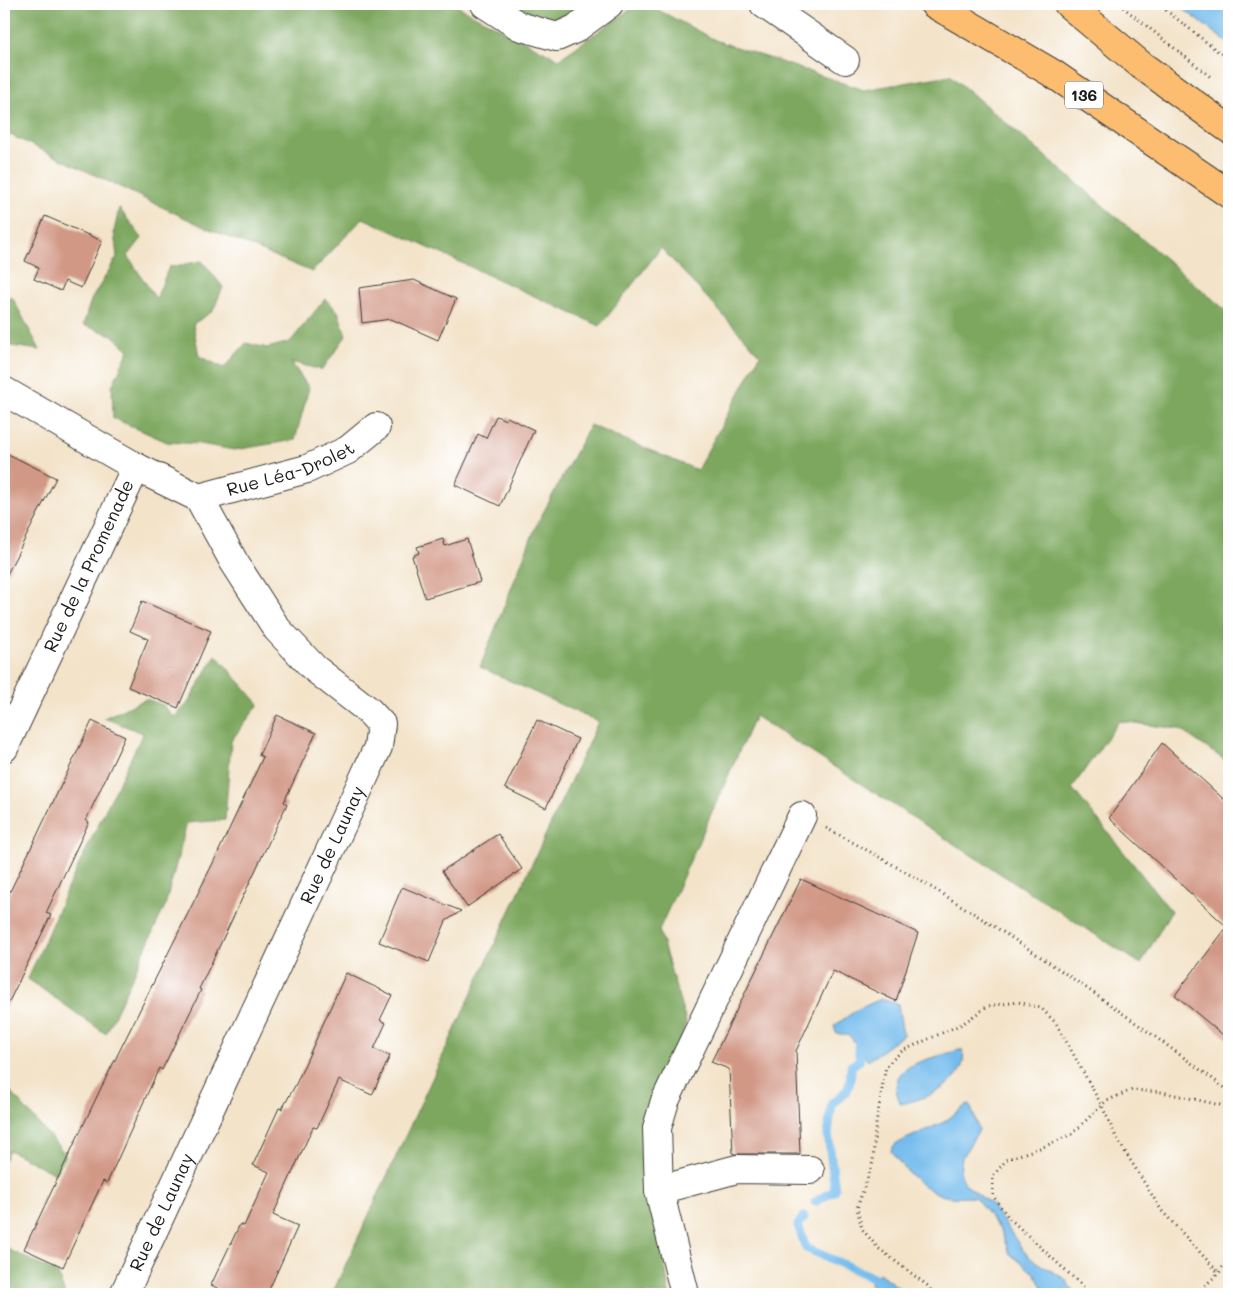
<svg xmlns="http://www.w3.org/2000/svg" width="1233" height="1298" font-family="Mali,sans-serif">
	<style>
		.forest { fill: #7da75f; stroke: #4c623e }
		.water { fill: #75bced; stroke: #486c84 }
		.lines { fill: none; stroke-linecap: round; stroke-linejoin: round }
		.stream { stroke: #75bced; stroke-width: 9 }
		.building { fill: #d29886 }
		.minor-casing { stroke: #3c3a36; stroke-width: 30 }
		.major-casing { stroke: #3c3a36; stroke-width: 30 }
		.path { stroke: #3c3a36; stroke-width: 3; stroke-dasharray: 1 4; stroke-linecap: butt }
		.minor { stroke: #fff; stroke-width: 28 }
		.major { stroke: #fcbd6f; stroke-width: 28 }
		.labels { text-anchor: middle; stroke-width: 4; stroke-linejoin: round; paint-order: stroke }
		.shield { fill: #fff; stroke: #606060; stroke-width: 1 }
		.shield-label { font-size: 16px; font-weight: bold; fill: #1c1c1c }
		.street-label { font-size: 18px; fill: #1c1c1c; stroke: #fff }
	</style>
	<rect width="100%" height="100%" fill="#fff"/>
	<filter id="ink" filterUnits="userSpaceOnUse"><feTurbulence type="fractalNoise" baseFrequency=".02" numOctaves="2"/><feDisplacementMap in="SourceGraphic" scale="10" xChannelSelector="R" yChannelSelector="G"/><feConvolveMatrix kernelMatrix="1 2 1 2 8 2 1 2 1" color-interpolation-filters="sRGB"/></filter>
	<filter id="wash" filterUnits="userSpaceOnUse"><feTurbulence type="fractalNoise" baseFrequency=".0096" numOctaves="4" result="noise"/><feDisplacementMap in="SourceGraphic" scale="20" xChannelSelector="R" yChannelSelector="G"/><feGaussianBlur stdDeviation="1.12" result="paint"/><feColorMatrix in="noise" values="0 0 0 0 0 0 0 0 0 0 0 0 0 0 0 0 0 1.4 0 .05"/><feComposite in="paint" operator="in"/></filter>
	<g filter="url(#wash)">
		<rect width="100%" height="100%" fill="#f3e3c9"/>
		<g class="forest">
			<path d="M 4,4 L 453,4 L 559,59 L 638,4 L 647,4 L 715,40 L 864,90 L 950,75 L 1229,313 L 1229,763 L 1179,729 L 1119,721 L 1072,788 L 1171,911 L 1141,964 L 755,716 L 659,930 L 686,1022 L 648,1136 L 669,1294 L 332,1294 L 598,722 L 480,667 L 536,526 L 590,425 L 697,470 L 760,355 L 661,248 L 600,326 L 363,218 L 312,272 L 202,226 L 4,132 Z"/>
			<path d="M 507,4 L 585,4 L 557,23 Z"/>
			<path d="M 119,208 L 142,238 L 128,256 L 156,299 L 169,267 L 202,261 L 223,287 L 213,311 L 193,324 L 199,356 L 224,368 L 246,343 L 267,348 L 290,342 L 325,299 L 338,311 L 346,336 L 322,370 L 291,362 L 309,388 L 295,440 L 234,450 L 200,444 L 167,442 L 113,418 L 112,386 L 129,350 L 112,335 L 83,325 L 91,300 L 117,257 L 114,232 Z"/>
			<path d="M 12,297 L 40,350 L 4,345 L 4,299 Z"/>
			<path d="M 216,655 L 259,704 L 231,741 L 225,820 L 187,823 L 165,906 L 106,1034 L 28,979 L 66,891 L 143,733 L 104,718 L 146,699 L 163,705 L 174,717 L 188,703 Z"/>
			<path d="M 4,1084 L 66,1155 L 55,1174 L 9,1150 L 4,1161 Z"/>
			<path d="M 4,1247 L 58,1274 L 65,1294 L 4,1294 Z"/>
		</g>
		<g class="water">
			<path d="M 1177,4 L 1229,4 L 1229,44 Z"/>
			<path d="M 881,999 L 898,1004 L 903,1035 L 868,1061 L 850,1036 L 836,1033 L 834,1026 L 858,1009 Z"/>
			<path d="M 958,1050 L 963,1050 C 969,1083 925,1099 901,1104 C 880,1063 932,1060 958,1050 Z"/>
			<path d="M 970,1105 L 979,1130 L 962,1157 L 960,1172 L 965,1184 L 991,1204 L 1023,1250 L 1033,1260 L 1065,1279 L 1073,1291 L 1085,1294 L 1046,1294 L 1034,1273 L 1009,1253 L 1001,1231 L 975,1197 C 967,1197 959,1198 951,1197 C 927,1195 904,1170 891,1151 L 895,1144 L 944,1122 L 965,1106 Z"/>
			<path d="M 879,1273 L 906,1293 L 906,1294 L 883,1294 L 869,1283 Z"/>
		</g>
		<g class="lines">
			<g class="stream">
				<path d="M 815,1202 L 835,1190 L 828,1134 L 832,1103 C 849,1091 851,1087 851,1066 L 860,1060 L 858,1047"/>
				<path d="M 804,1217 L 798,1225 L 806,1248 L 874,1278"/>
			</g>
		</g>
		<g id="blocks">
			<g class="building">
				<path d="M 45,216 L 102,241 L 81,288 L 65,281 L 61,291 L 34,279 L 39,268 L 25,261 Z"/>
				<path d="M 414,280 L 456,299 L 438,340 L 391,319 L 362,323 L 359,288 Z"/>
				<path d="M 496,416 L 506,420 L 507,417 L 534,430 L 500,506 L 455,485 L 478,434 L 486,438 Z"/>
				<path d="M 4,452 L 56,478 L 4,580 Z"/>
				<path d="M 443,539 L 445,546 L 467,539 L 480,582 L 425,598 L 412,556 L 419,553 L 417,547 Z"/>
				<path d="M 142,601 L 211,631 L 178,708 L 128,687 L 148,639 L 130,631 Z"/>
				<path d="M 277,715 L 316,733 L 284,802 L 287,804 L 199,989 L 201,990 L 162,1070 L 159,1068 L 107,1183 L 103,1181 L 63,1267 L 24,1249 L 101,1088 L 216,857 L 263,757 L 259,755 Z"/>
				<path d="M 537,720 L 578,739 L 546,808 L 505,788 Z"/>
				<path d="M 92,721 L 125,737 L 86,820 L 89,822 L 46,913 L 51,915 L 4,1012 L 4,904 Z"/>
				<path d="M 1162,743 L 1229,804 L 1229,1040 L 1175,995 L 1227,927 L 1109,818 Z"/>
				<path d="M 498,834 L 522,869 L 467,907 L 442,871 Z"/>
				<path d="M 801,879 L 918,933 L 896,1001 L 833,971 L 796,1051 L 800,1154 L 733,1154 L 729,1069 L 711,1062 Z"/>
				<path d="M 402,887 L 461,911 L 446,921 L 429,962 L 379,942 Z"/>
				<path d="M 346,973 L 392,995 L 380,1020 L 386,1023 L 374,1049 L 390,1056 L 372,1095 L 339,1080 L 317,1128 L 313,1127 L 273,1215 L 298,1226 L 267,1294 L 230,1294 L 211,1285 L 240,1224 L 244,1226 L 269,1172 L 253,1165 L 279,1108 L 282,1109 L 296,1084 Z"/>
			</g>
		</g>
	</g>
	<g filter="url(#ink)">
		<use href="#blocks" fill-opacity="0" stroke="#3c3a36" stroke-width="1"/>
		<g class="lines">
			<g class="minor-casing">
				<g id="minor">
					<path d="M 485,4 L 519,26 L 557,37 L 575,29 L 609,4"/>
					<path d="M 764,4 L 845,60"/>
					<path d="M 4,391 L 136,467 L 4,748"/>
					<path id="s1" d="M 199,498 L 307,469 L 348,450 L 376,427"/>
					<path d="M 659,1190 L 737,1169 L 810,1170"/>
					<path id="s2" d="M 124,1294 L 361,784 L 378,747 L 381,724 L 368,710 L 314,668 L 277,629 L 234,562 L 199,498 L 136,467"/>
					<path d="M 685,1294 L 659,1190 L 657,1128 L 665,1101 L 802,816"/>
				</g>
			</g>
			<g class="major-casing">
				<g id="major">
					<path d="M 934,4 L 1052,73 L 1229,194"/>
					<path d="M 1068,4 L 1141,65 L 1229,129"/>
				</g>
			</g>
			<g class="path">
				<path d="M 1119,4 L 1212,78"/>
				<path d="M 1158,4 L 1229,60"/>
				<path d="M 826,828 C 969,903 1100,995 1229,1091"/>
				<path d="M 933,1294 L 928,1286 L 878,1248 L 862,1229 L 857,1208 L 873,1162 L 875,1130 L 886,1066 L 902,1051 L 962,1024 L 988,1006 L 1018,1002 L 1041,1008 L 1056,1023 L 1102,1106 L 1116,1137 L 1162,1211 L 1219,1273"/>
				<path d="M 1091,1294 L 1009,1218 L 993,1196 L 993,1176 L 1007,1159 L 1043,1147 L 1072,1134 L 1106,1101 L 1132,1090 L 1162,1092 L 1229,1107"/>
				<path d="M 1204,1294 L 1202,1288 L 1219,1273 L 1229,1256"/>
			</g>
			<use href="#minor" class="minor"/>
			<use href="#major" class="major"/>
		</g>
	</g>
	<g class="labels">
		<rect class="shield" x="1065" y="81.5" width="38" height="27" rx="4"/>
		<g class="shield-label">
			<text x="1084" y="101">136</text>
		</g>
		<g class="street-label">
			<text dy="6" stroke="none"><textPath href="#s1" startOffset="96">Rue Léa-Drolet</textPath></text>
			<text transform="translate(89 566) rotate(-65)" y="6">Rue de la Promenade</text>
			<text dy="6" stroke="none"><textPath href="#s2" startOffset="495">Rue de Launay</textPath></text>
			<text dy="6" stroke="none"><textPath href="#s2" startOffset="90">Rue de Launay</textPath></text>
		</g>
	</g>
	<rect width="1233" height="1298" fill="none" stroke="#fff" stroke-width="20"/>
</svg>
